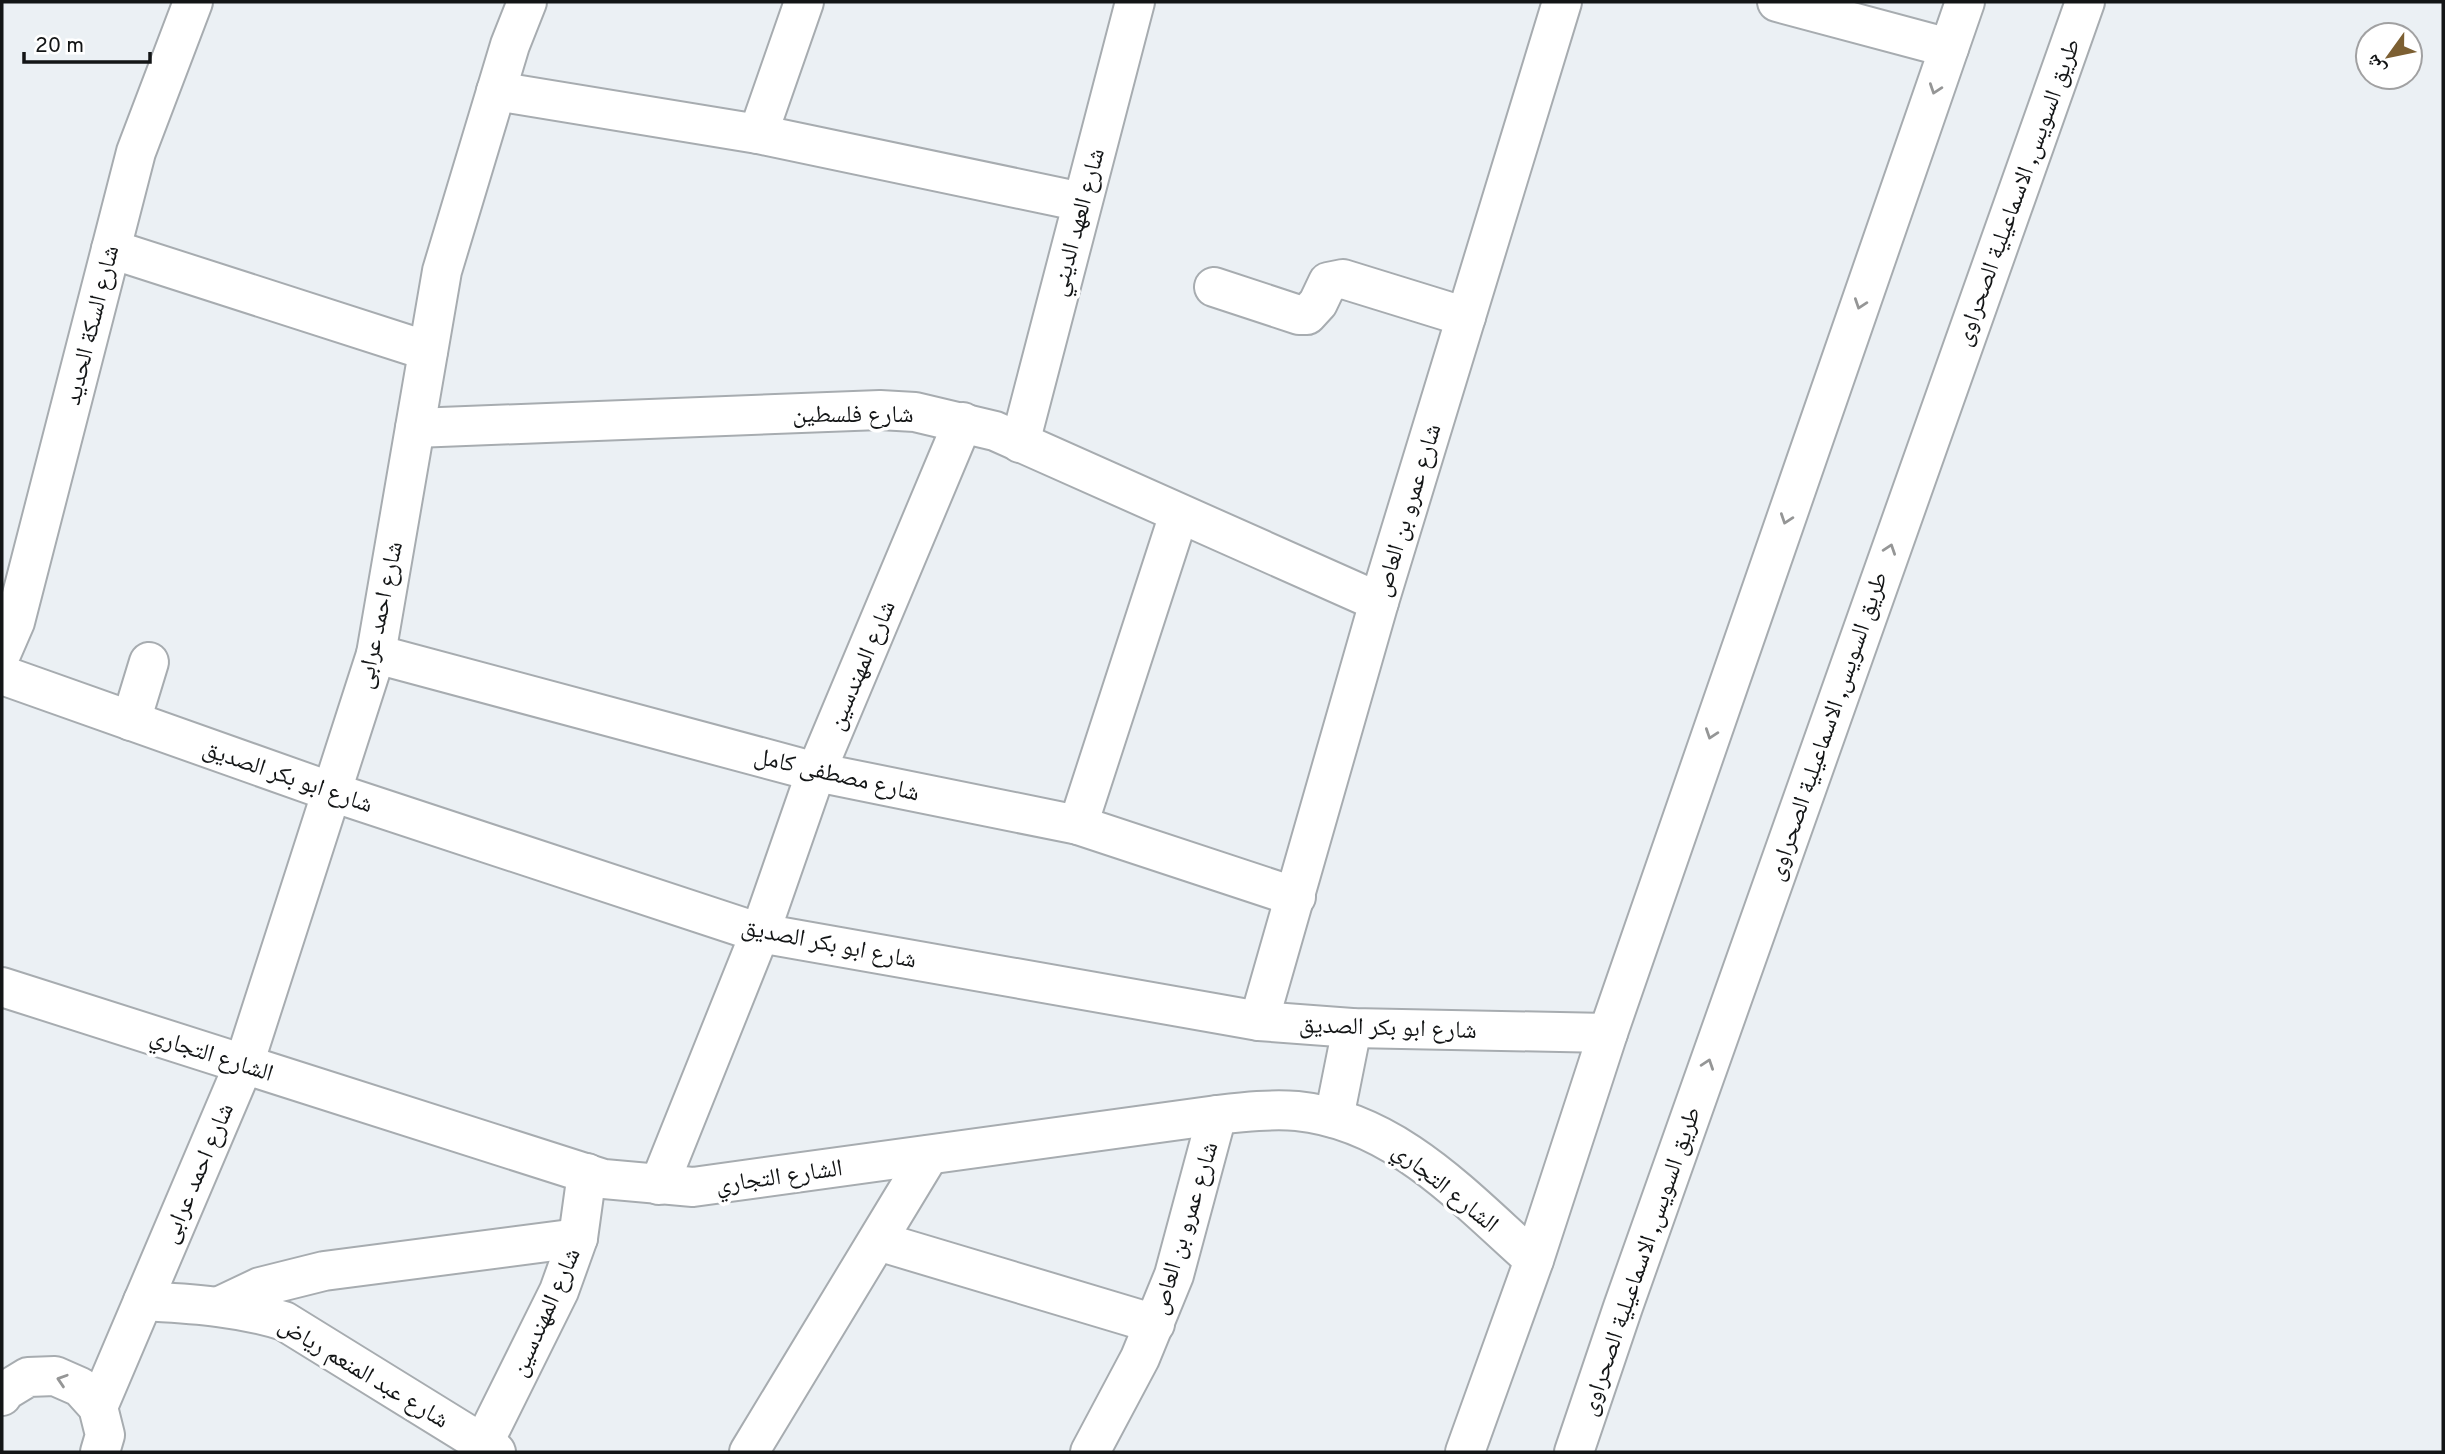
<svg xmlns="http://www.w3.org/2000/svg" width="2445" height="1454" font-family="Overpass,'Noto Naskh Arabic',sans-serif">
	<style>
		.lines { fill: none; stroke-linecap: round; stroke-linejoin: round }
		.minor-casing { stroke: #a7acb0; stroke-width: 42 }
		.highway-casing { stroke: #a7acb0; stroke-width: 42 }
		.minor { stroke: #fff; stroke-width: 38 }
		.highway { stroke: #fff; stroke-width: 38 }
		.oneway { stroke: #959696 }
		.labels { text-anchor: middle; stroke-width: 7; stroke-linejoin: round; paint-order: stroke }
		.street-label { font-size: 24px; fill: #131516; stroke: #fff }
	</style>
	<rect width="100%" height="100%" fill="#ebf0f4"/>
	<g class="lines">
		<g class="minor-casing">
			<g id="minor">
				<path d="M 1777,2 L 1949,48"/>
				<path d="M 496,91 L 758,134 L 1082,202"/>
				<path d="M 758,134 L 804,2"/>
				<path d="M 111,249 L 428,351"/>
				<path d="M 1214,287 L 1299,315 L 1307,315 L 1318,303 L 1328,282 L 1343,279 L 1466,317"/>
				<path d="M 415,428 L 880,410 L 915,412 L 995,431 L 1379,602"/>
				<path d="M 1020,443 L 1135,2"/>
				<path d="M 2,652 L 15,622 L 136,152 L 193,2"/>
				<path d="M 376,654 L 816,772 L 1078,825 L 1296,897"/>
				<path d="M 2,675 L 332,792 L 760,933 L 1259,1021 L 1352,1028 L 1608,1033"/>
				<path d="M 131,721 L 149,662"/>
				<path d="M 1078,825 L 1179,514"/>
				<path d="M 2,987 L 604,1179 L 693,1187 L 1217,1115 C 1244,1112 1270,1109 1297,1111 C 1396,1121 1464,1198 1534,1260"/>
				<path d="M 1259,1021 L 1379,602 L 1562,2"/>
				<path d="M 1334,1118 L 1352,1028"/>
				<path d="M 659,1185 L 760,933 L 816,772 L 963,422"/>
				<path d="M 878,1241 L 1155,1324"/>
				<path d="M 143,1301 C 191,1304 237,1306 284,1321 L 496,1452"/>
				<path d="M 220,1306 L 260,1287 L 324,1271 L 578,1238"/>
				<path d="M 2,1396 L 5,1391 L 28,1377 L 55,1376 L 80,1387 L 98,1407 L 105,1435 L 100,1452"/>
				<path d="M 98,1407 L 244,1064 L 376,654 L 442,271 L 510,45 L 527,2"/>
				<path d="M 483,1444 L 559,1291 L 578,1238 L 587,1173"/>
				<path d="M 749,1452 L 929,1155"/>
				<path d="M 1090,1452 L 1140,1358 L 1174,1275 L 1217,1115"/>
			</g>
		</g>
		<g class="highway-casing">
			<g id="highway">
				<path d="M 1465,1452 L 1534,1260 L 1608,1033 L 1965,2"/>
				<path d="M 1574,1452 L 1623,1307 L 2085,2"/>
			</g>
		</g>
		<use href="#minor" class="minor"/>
		<use href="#highway" class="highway"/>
	</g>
	<defs><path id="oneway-chevron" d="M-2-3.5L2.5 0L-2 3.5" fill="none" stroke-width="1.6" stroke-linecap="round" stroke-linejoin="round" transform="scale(1.75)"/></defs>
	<g class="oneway">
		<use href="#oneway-chevron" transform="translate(1935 89) rotate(109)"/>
		<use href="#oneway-chevron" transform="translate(1860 304) rotate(109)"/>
		<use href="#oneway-chevron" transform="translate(1786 519) rotate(109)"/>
		<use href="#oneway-chevron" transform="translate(1890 549) rotate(-71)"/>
		<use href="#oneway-chevron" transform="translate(1711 734) rotate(109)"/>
		<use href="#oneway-chevron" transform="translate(1708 1064) rotate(-71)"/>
		<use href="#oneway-chevron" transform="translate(62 1380) rotate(-162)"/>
	</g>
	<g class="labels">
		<g class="street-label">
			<text transform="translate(2017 192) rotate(-70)" y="8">طريق السويس, الاسماعيلية الصحراوى</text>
			<text transform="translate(1077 222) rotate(-75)" y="8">شارع العهد الديني</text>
			<text transform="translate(91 325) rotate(-76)" y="8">شارع السكة الحديد</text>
			<text x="853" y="422">شارع فلسطين</text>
			<text transform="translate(1407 510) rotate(-73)" y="8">شارع عمرو بن العاص</text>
			<text transform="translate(379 615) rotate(-78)" y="8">شارع احمد عرابى</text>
			<text transform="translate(861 665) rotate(-67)" y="8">شارع المهندسين</text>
			<text transform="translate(1827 726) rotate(-71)" y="8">طريق السويس, الاسماعيلية الصحراوى</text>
			<text transform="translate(837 774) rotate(13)" y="8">شارع مصطفى كامل</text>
			<text transform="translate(288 776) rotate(19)" y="8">شارع ابو بكر الصديق</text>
			<text transform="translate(829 943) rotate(11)" y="8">شارع ابو بكر الصديق</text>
			<text transform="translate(1388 1027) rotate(2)" y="8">شارع ابو بكر الصديق</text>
			<text transform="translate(212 1054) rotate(18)" y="8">الشارع التجاري</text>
			<text transform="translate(197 1173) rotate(-67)" y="8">شارع احمد عرابى</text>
			<text transform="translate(779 1176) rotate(-8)" y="8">الشارع التجاري</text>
			<text transform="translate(1446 1187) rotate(39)" y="8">الشارع التجاري</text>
			<text transform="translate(1184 1228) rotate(-73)" y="8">شارع عمرو بن العاص</text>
			<text transform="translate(1640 1261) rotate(-71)" y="8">طريق السويس, الاسماعيلية الصحراوى</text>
			<text transform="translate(545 1312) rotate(-66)" y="8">شارع المهندسين</text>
			<text transform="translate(364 1372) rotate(31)" y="8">شارع عبد المنعم رياض</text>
		</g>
	</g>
	<rect width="2445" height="1454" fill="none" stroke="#131516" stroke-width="7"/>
	<g transform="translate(2389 56) rotate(237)"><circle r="33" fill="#ffffff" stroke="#a1a1a2" stroke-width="2"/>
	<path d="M0-5L12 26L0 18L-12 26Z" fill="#7c5f32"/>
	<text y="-10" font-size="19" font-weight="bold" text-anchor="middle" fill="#131516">ش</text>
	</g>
	<path d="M24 52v10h126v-10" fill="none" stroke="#131516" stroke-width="3.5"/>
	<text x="35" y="52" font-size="21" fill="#131516" stroke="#ffffff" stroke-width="5" paint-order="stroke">20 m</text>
</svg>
